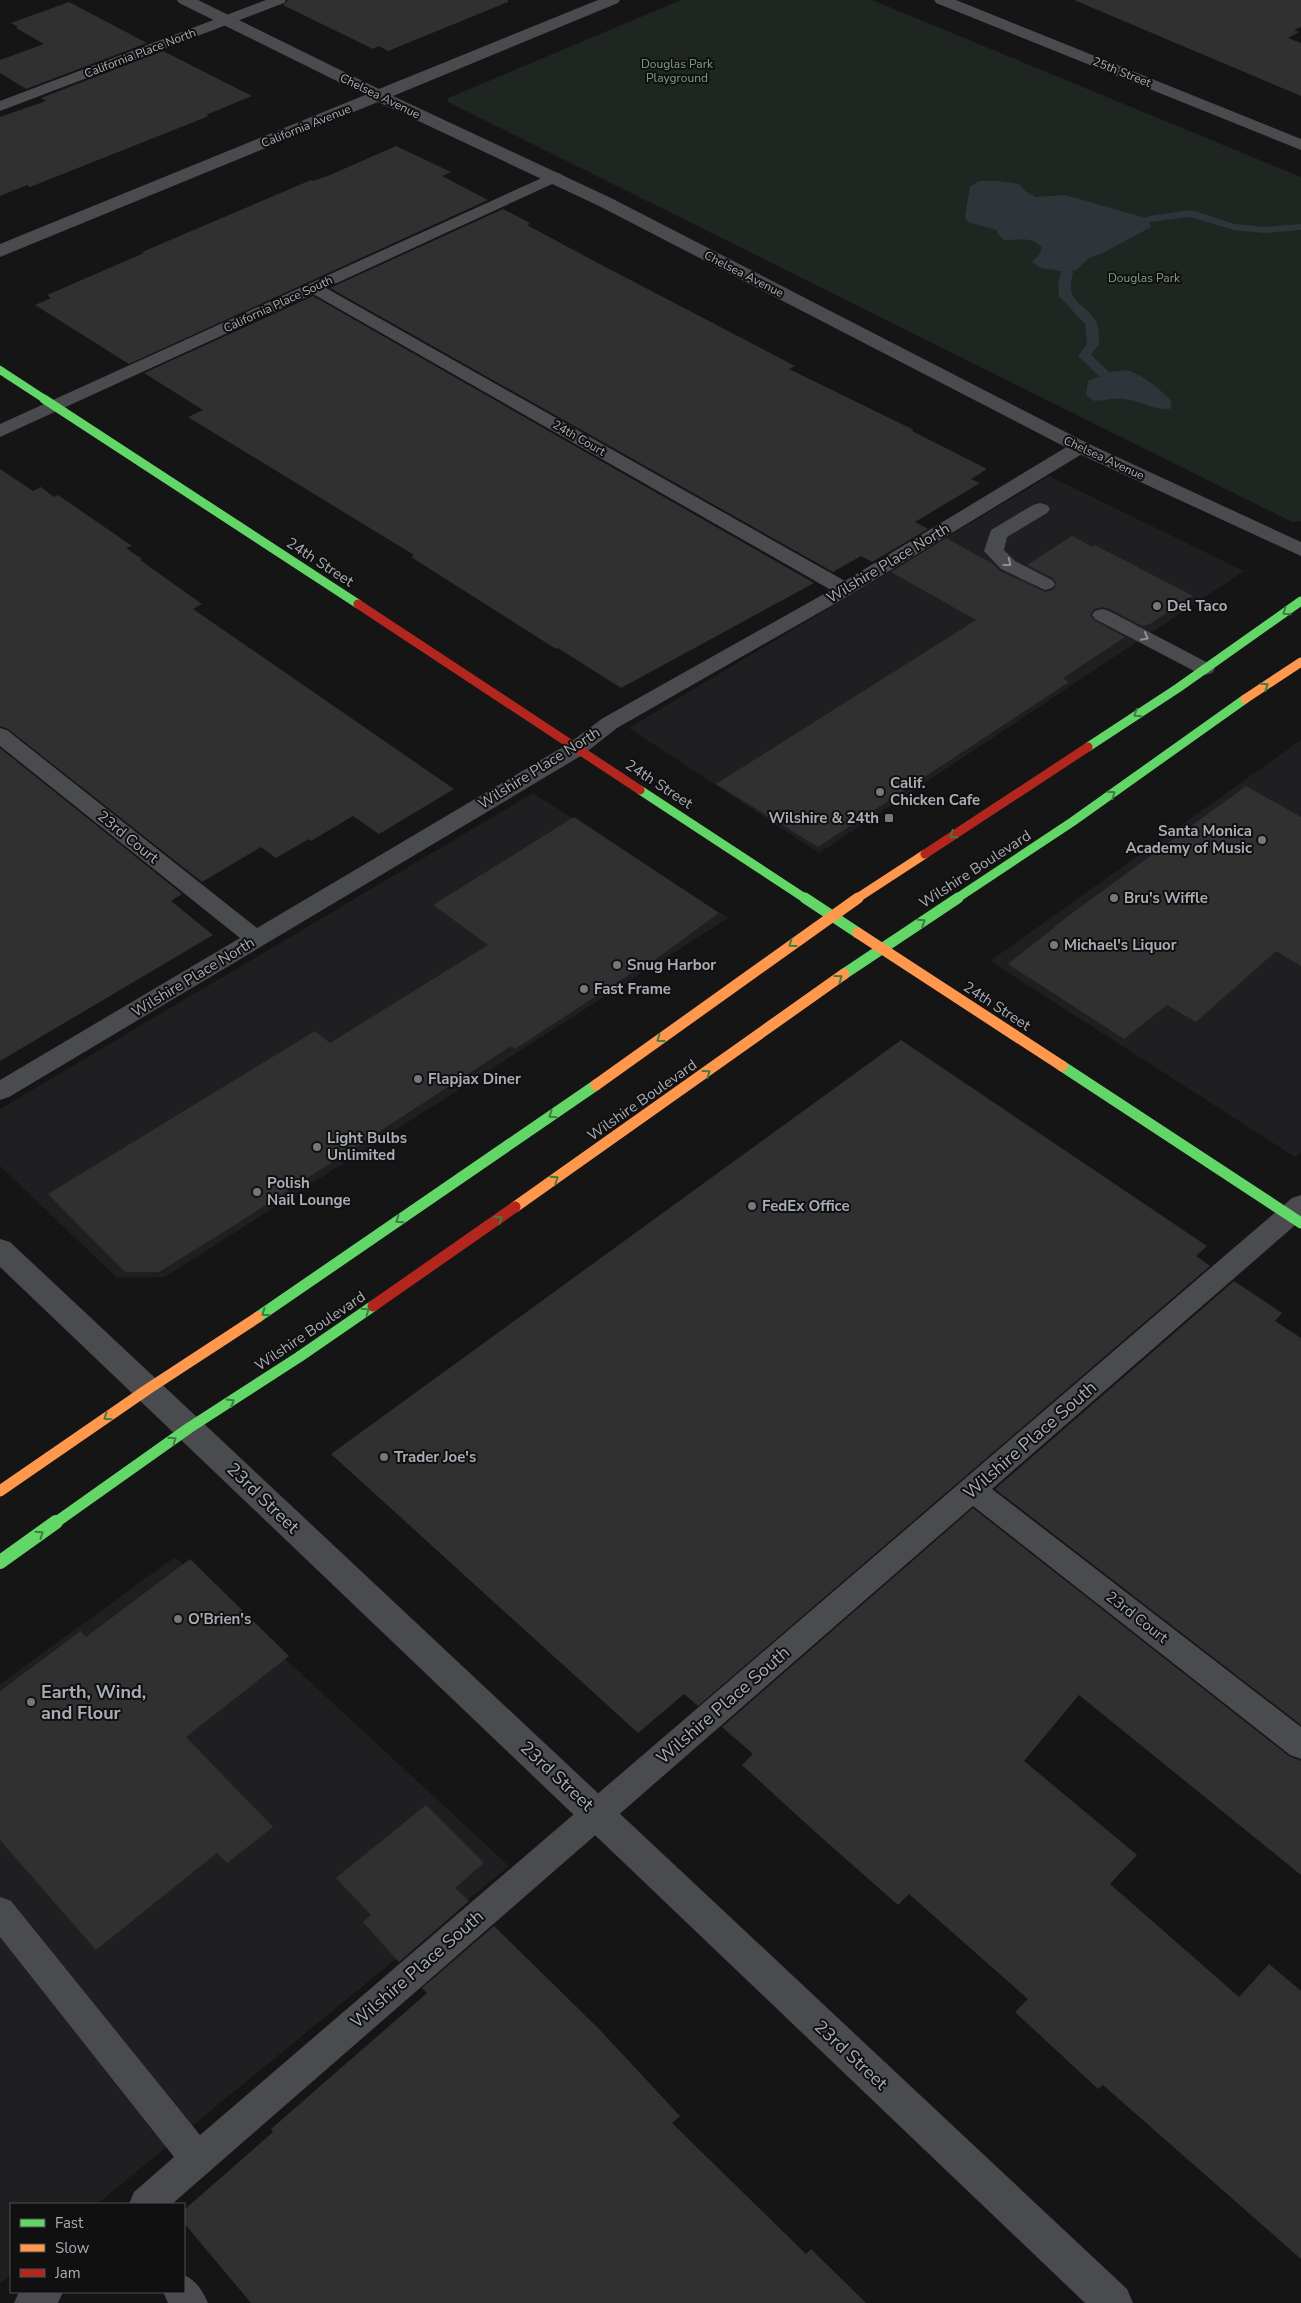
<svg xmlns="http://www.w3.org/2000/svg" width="1301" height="2303" font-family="'Nunito Sans',sans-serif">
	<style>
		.built { fill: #1f1f21 }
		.green { fill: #1f2520 }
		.water { fill: #2d353a }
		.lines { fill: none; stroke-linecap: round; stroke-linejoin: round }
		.stream { fill: #2d353a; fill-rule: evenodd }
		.building { fill: #303031 }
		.lane { fill: #4a4b4e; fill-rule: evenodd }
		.street { fill: #4a4b4e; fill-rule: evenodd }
		.fast-far3 { stroke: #63d668; stroke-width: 8 }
		.fast-far2 { stroke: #63d668; stroke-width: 9 }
		.fast-far1 { stroke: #63d668; stroke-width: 11 }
		.fast { stroke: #63d668; stroke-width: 14 }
		.slow-far1 { stroke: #ff974d; stroke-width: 9 }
		.slow { stroke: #ff974d; stroke-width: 11 }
		.jam-far1 { stroke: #b3261e; stroke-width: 9 }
		.jam { stroke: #b3261e; stroke-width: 11 }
		.oneway { stroke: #8c9096 }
		.oneway2 { stroke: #3e7d41 }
		.poi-dot { fill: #75787d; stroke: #101011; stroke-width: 2 }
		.labels { text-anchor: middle; stroke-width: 4; stroke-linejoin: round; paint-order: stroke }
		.far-street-label { font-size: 12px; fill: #a8adb5; stroke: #101011 }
		.far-park-label { font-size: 12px; fill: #819e81; stroke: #101011 }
		.street-label { font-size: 15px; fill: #a8adb5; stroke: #101011 }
		.poi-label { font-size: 15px; font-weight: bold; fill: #a8adb5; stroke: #101011; text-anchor: start }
		.near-street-label { font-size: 18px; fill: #a8adb5; stroke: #101011 }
		.near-poi-label { font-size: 18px; font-weight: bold; fill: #a8adb5; stroke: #101011; text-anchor: start }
	</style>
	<rect width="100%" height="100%" fill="#151516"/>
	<g class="built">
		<path d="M 1049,476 L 1244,571 L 819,853 L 629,728 Z"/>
		<path d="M 1301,740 L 1301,1152 L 1295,1157 L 990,961 Z"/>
		<path d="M 533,793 L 728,918 L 165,1277 L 117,1278 L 0,1166 L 0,1109 Z"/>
		<path d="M 175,1557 L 509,1866 L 97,2204 L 11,2204 L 11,2274 L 0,2284 L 0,1684 Z"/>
	</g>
	<path class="green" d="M 681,0 L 872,0 L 1301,177 L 1301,521 L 1292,522 L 448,102 L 448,98 Z"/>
	<g class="water">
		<path d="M 979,181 L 998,181 L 1019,184 L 1025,191 L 1035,197 L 1065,195 L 1149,219 L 1151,227 L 1101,254 L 1089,258 L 1076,270 L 1067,272 L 1041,268 L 1032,262 L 1039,255 L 1042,248 C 1032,235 1018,241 1004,240 L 998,234 L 997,230 L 968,222 L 965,217 L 970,186 Z"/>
		<path d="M 1127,370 C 1146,377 1158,387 1172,402 L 1170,409 C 1152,410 1146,403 1130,400 C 1117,397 1107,400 1094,401 L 1086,395 L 1088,381 L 1110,372 Z"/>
	</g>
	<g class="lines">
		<g class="stream">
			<path d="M 1191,210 L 1235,224 L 1265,227 L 1301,224 L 1301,230 L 1265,233 L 1234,230 L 1190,217 L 1149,222 L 1143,219 L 1149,216 Z"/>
			<path d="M 1067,268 L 1073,272 C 1065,304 1081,299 1096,321 C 1099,326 1099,337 1099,344 L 1091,355 L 1108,371 L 1110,374 L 1108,377 L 1100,377 L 1078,356 L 1087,344 L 1085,324 L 1059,296 L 1058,284 L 1061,272 Z"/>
		</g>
	</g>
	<g class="building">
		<path d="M 288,0 L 508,0 L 508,2 L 388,51 L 379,46 L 373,49 L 283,5 Z"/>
		<path d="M 1074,0 L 1301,0 L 1301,27 L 1294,30 L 1299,32 L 1288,38 L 1301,43 L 1301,96 Z"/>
		<path d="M 69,2 L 147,43 L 26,89 L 0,73 L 0,60 L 44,44 L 16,28 L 18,27 L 11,23 Z"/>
		<path d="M 163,51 L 252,96 L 206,115 L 209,116 L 30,187 L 27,185 L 0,196 L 0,117 L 46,101 L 41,98 Z"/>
		<path d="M 396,146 L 451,172 L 442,176 L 488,200 L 129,364 L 35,305 L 51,298 L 47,295 L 144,253 L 142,252 L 311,180 L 313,181 L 330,175 Z"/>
		<path d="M 503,209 L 530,223 L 527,225 L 594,261 L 795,366 L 789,369 L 914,430 L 912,431 L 987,469 L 971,479 L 980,483 L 915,522 L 928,529 L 872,562 L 861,556 L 833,572 L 330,288 Z"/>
		<path d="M 313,296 L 814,583 L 621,688 L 558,648 L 556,649 L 411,557 L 414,555 L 188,417 L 203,410 L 144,373 Z"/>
		<path d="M 0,469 L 33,491 L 41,487 L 54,497 L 58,495 L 132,546 L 126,548 L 142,559 L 140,560 L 202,604 L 193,609 L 454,789 L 379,834 L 353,816 L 311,841 L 309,839 L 276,858 L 261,847 L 202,882 L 8,729 L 0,726 Z"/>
		<path d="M 1072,536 L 1093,547 L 1095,545 L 1193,596 L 1150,624 L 1142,626 L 1110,609 L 1103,607 L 1094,609 L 1090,615 L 1094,620 L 1125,637 L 1063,678 L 1069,682 L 818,847 L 716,784 L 976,620 L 891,572 L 946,538 L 993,564 L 1000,571 L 1046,592 L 1054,589 L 1056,583 L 1053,578 L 1027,565 Z"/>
		<path d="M 0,748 L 182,894 L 171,901 L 213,935 L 0,1061 Z"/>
		<path d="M 1246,786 L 1301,817 L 1301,966 L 1276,951 L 1196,1022 L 1167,1005 L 1124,1039 L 1008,964 L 1071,914 Z"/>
		<path d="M 574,817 L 719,913 L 652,962 L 650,961 L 515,1049 L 511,1046 L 238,1223 L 159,1272 L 125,1272 L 48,1194 L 315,1031 L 330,1043 L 488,945 L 433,905 Z"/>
		<path d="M 901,1040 L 1207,1246 L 1196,1256 L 1210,1266 L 698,1706 L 684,1694 L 638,1733 L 331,1454 Z"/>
		<path d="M 1234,1281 L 1282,1313 L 1275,1321 L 1301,1338 L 1301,1725 L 995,1489 Z"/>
		<path d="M 973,1508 L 1289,1756 L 1301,1761 L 1301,1875 L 1079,1695 L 1024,1761 L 1137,1855 L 1110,1884 L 1239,1997 L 1269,1964 L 1301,1991 L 1301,2259 L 1103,2085 L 1098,2089 L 1015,2012 L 1028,1999 L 909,1894 L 898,1905 L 813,1830 L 742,1765 L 753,1754 L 722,1727 Z"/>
		<path d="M 190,1559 L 289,1656 L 186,1737 L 273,1827 L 227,1863 L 217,1853 L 96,1950 L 0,1840 L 0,1691 L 81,1631 L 86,1637 Z"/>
		<path d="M 426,1805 L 484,1863 L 455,1888 L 469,1901 L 399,1962 L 363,1922 L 371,1915 L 336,1878 Z"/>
		<path d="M 494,1926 L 599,2029 L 680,2116 L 672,2123 L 806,2254 L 811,2249 L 866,2303 L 251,2303 L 184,2223 L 184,2210 L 273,2132 L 271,2129 L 427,1993 L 422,1988 Z"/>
	</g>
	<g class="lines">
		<g class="lane">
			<path d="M 266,0 L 286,0 L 284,3 L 0,111 L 0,101 Z"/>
			<path d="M 555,172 L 561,174 L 563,177 L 561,180 L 326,288 L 845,581 L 1073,443 L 1080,441 L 1087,443 L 1089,447 L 1087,451 L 843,599 L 617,728 L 584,754 L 9,1097 L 0,1100 L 0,1080 L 240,938 L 0,746 L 0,728 L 7,730 L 257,928 L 568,744 L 603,718 L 831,590 L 313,294 L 0,437 L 0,424 Z"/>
			<path d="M 1040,503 L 1047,505 L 1050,509 L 1047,513 L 1007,537 L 1004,550 L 1015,561 L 1052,580 L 1055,584 L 1052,588 L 1045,590 L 1001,569 L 984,551 L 991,530 L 1033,505 Z"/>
			<path d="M 1102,609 L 1109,611 L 1212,665 L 1215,669 L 1212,673 L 1205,675 L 1198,673 L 1095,619 L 1092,615 L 1095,611 Z"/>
			<path d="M 1301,1195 L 1301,1220 L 992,1489 L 1301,1727 L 1301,1759 L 1290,1755 L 973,1506 L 172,2204 L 129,2204 L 134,2192 L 174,2157 L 0,1937 L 0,1897 L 11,1901 L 200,2135 L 1292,1198 Z"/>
			<path d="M 184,2275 C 197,2281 202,2290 208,2303 L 168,2303 L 163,2292 L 184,2292 Z"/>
			<path d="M 19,2292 L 63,2292 L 58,2303 L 14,2303 Z"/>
		</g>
		<g class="street">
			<path d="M 177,0 L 198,0 L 379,89 L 598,0 L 620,0 L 618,3 L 393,96 L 611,198 L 1087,443 L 1301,542 L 1301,556 L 1073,451 L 599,206 L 378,102 L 0,257 L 0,244 L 365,95 L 179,3 Z"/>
			<path d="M 934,0 L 956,0 L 1301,139 L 1301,150 L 936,3 Z"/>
			<path d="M 0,1239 L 10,1242 L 1127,2289 L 1133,2303 L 1085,2303 L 0,1267 Z"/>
		</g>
		<path class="fast-far3" d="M 0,370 L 46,400"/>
		<g class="fast-far2">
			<path d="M 44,399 L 358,604"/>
			<path d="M 1088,747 L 1178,688 L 1301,601"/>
			<path d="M 640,790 L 806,899"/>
			<path d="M 956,899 L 1072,822 L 1245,699"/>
		</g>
		<g class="fast-far1">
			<path d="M 805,898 L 858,933"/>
			<path d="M 844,974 L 958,898"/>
			<path d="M 1062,1066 L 1301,1223"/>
			<path d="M 258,1317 L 596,1085"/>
			<path d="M 55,1523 L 189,1428 L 299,1357 L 373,1306"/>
		</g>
		<path class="fast" d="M 0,1562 L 56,1522"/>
		<g class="slow-far1">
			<path d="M 1245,699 L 1301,662"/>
			<path d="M 856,899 L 925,854"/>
		</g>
		<g class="slow">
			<path d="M 858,933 L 1062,1066"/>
			<path d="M 596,1085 L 858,898"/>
			<path d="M 515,1207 L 844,974"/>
			<path d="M 0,1491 L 148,1389 L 258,1317"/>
		</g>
		<g class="jam-far1">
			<path d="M 358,604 L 640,790"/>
			<path d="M 925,854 L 1088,747"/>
		</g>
		<path class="jam" d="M 373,1306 L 515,1207"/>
	</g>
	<defs><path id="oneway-chevron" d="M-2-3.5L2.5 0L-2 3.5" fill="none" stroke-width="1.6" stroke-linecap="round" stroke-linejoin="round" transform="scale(1.25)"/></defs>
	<g class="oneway">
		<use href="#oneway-chevron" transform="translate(1008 563) rotate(38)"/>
		<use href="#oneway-chevron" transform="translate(1145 637) rotate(28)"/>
	</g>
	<g class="oneway2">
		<use href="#oneway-chevron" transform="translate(1286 612) rotate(145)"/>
		<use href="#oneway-chevron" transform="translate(1265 686) rotate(-34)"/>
		<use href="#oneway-chevron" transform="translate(1137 714) rotate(147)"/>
		<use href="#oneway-chevron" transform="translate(1112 794) rotate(-35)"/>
		<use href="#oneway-chevron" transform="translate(953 835) rotate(146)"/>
		<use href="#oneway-chevron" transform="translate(922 922) rotate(-33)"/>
		<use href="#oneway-chevron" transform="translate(792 944) rotate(144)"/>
		<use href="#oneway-chevron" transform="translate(839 978) rotate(-36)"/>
		<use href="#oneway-chevron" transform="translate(660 1039) rotate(144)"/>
		<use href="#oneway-chevron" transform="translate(707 1073) rotate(-36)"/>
		<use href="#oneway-chevron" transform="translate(552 1115) rotate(146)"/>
		<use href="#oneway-chevron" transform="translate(555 1179) rotate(-35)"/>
		<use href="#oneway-chevron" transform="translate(499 1219) rotate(-35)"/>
		<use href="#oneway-chevron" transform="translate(399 1220) rotate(145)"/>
		<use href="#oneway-chevron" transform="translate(366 1311) rotate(-35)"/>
		<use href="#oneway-chevron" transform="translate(265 1313) rotate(145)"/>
		<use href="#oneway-chevron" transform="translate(231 1402) rotate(-32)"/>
		<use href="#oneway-chevron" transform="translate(107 1417) rotate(146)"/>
		<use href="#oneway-chevron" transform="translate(173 1440) rotate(-35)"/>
		<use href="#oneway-chevron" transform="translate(40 1534) rotate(-35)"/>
	</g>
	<g class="poi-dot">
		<circle cx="1157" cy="606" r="5"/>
		<circle cx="880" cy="792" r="5"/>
		<rect x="884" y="813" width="10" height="10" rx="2.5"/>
		<circle cx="1262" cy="840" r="5"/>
		<circle cx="1114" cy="898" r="5"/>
		<circle cx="1054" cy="945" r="5"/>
		<circle cx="617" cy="965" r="5"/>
		<circle cx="584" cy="989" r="5"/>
		<circle cx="418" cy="1079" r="5"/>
		<circle cx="317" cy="1147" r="5"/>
		<circle cx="257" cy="1192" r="5"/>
		<circle cx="752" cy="1206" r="5"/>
		<circle cx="384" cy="1457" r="5"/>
		<circle cx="178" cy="1619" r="5"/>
		<circle cx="31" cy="1702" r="5"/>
	</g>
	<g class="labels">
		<g class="far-street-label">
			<text transform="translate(140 53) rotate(-21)" y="4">California Place North</text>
			<text transform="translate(1122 72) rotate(22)" y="4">25th Street</text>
			<text transform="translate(380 96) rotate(26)" y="4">Chelsea Avenue</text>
			<text transform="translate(306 126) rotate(-22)" y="4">California Avenue</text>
			<text transform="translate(744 274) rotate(27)" y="4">Chelsea Avenue</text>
			<text transform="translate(278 304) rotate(-25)" y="4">California Place South</text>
			<text transform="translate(579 438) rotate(30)" y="4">24th Court</text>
			<text transform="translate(1104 458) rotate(25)" y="4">Chelsea Avenue</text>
		</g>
		<g class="far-park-label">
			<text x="677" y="68">Douglas Park<tspan x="677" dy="14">Playground</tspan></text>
			<text x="1144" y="282">Douglas Park</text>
		</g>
		<g class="street-label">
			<text transform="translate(320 562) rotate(33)" y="5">24th Street</text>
			<text transform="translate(888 563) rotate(-31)" y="5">Wilshire Place North</text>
			<text transform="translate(539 768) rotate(-32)" y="5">Wilshire Place North</text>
			<text transform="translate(659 784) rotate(33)" y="5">24th Street</text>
			<text transform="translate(128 837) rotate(39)" y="5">23rd Court</text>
			<text transform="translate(975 869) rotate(-33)" y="5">Wilshire Boulevard</text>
			<text transform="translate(193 977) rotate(-31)" y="5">Wilshire Place North</text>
			<text transform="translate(997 1006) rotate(33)" y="5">24th Street</text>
			<text transform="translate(642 1100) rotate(-35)" y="5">Wilshire Boulevard</text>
			<text transform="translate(310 1331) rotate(-34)" y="5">Wilshire Boulevard</text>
			<text transform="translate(1137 1617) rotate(38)" y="5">23rd Court</text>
		</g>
		<g class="poi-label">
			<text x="1167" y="611">Del Taco</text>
			<text x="890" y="788">Calif.<tspan x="890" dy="17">Chicken Cafe</tspan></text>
			<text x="879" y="823" text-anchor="end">Wilshire &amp; 24th</text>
			<text x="1252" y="836" text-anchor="end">Santa Monica<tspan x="1252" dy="17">Academy of Music</tspan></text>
			<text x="1124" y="903">Bru's Wiffle</text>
			<text x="1064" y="950">Michael's Liquor</text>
			<text x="627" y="970">Snug Harbor</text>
			<text x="594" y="994">Fast Frame</text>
			<text x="428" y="1084">Flapjax Diner</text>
			<text x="327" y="1143">Light Bulbs<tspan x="327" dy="17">Unlimited</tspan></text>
			<text x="267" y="1188">Polish<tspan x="267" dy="17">Nail Lounge</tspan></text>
			<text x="762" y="1211">FedEx Office</text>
			<text x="394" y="1462">Trader Joe's</text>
			<text x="188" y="1624">O'Brien's</text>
		</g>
		<g class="near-street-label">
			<text transform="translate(1030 1440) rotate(-41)" y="6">Wilshire Place South</text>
			<text transform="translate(263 1498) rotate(44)" y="6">23rd Street</text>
			<text transform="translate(723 1705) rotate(-41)" y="6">Wilshire Place South</text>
			<text transform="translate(557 1776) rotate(43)" y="6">23rd Street</text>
			<text transform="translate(417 1969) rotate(-41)" y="6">Wilshire Place South</text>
			<text transform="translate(851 2055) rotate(43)" y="6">23rd Street</text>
		</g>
		<g class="near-poi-label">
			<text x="41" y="1698">Earth, Wind,<tspan x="41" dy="21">and Flour</tspan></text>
		</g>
	</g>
	<rect x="10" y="2203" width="175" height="90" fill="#101011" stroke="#4d4f53"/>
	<rect x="20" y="2219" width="25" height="8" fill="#63d668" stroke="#4d4f53"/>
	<text x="55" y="2228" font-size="15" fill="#a8adb5">Fast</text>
	<rect x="20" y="2244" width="25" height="8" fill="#ff974d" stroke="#4d4f53"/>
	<text x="55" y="2253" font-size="15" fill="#a8adb5">Slow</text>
	<rect x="20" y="2269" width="25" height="8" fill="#b3261e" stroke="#4d4f53"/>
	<text x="55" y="2278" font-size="15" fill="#a8adb5">Jam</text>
</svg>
